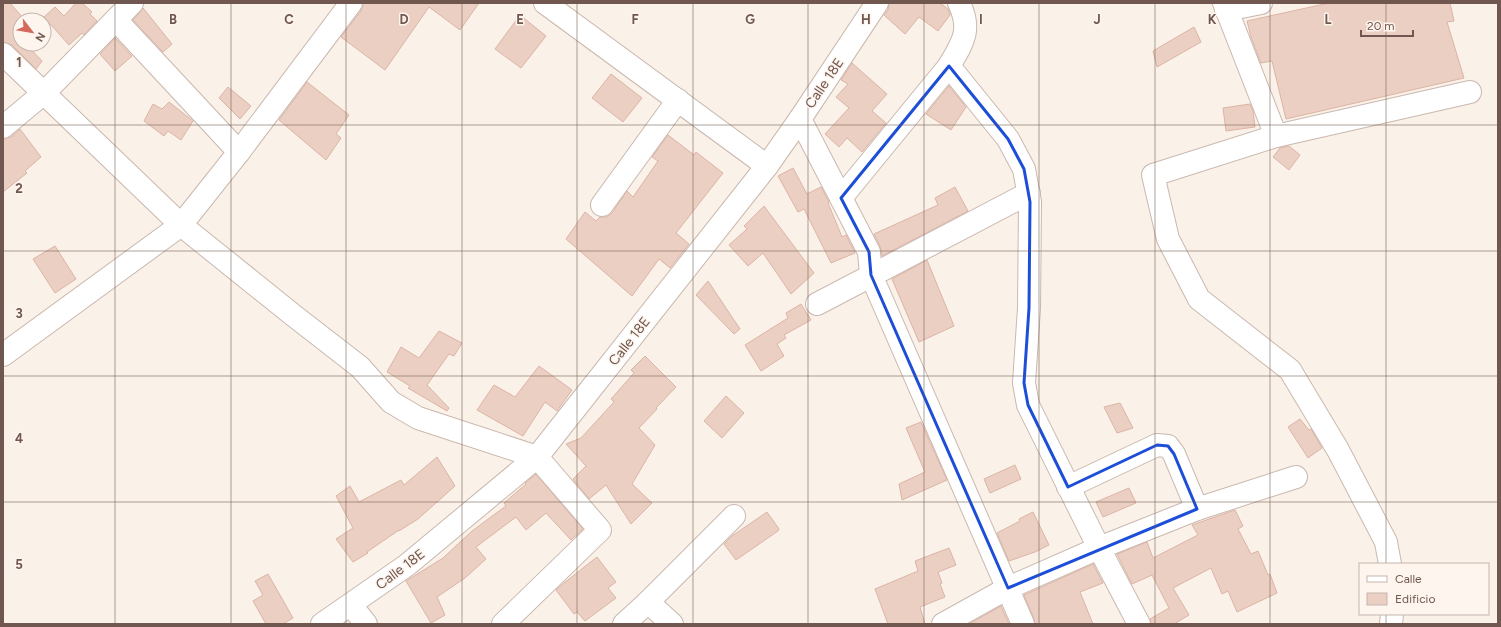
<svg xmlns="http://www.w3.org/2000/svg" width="1501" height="627" font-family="Figtree,sans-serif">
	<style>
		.building { fill: #eccfc3; stroke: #dcb4a5 }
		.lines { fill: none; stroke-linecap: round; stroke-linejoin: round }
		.minor-casing { stroke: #cab8af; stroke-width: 24 }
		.minor { stroke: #fff; stroke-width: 22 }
		.marked { fill: none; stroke: #1d4ed8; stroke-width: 3; stroke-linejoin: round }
		.grid { fill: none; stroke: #70574f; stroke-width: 1; stroke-opacity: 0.55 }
		.labels { text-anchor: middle; stroke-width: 3; stroke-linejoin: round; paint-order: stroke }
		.street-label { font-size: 14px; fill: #70574f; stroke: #fdf5ee }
		.grid-label { font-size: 13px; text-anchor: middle; font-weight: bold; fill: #70574f; stroke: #fdf5ee; stroke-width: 3; stroke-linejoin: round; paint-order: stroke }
	</style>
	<rect width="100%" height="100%" fill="#faf1e8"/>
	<g class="building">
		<path d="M 3,3 L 10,3 L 23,18 L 20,20 L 20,22 L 13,30 L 20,37 L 20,44 L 26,44 L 42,61 L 36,69 L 12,45 L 3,42 Z"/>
		<path d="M 76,3 L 82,3 L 92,12 L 90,14 L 97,21 L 84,35 L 82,33 L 69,45 L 44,17 L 55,7 L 64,16 Z"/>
		<path d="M 363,3 L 479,3 L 460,30 L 429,7 L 385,70 L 341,37 L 361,11 Z"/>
		<path d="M 889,3 L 940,3 L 948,9 L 950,15 L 938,31 L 919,17 L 905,34 L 884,15 L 888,10 Z"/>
		<path d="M 1329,3 L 1450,3 L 1454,21 L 1447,22 L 1464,78 L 1286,119 L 1272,61 L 1261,63 L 1251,37 L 1247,21 Z"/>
		<path d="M 143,8 L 172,44 L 163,52 L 133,20 Z"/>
		<path d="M 520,15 L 546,36 L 521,68 L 495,49 Z"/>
		<path d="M 1194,27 L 1201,42 L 1157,67 L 1153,51 Z"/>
		<path d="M 115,38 L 132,56 L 115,71 L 100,54 Z"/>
		<path d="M 852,63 L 887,94 L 872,111 L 886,123 L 862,152 L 847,138 L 839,147 L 825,134 L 849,108 L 836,97 L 848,84 L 841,80 Z"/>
		<path d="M 611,74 L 642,98 L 623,122 L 592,98 Z"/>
		<path d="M 307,82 L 349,115 L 336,134 L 341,138 L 326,160 L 279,120 Z"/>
		<path d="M 949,86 L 966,107 L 951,130 L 926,114 Z"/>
		<path d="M 228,87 L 251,106 L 240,119 L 219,98 Z"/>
		<path d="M 169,102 L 193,121 L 181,140 L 168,131 L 164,136 L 144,121 L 153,104 L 162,109 Z"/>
		<path d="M 1250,104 L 1253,111 L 1255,127 L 1226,131 L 1223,108 Z"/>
		<path d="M 20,129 L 41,157 L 25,171 L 27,173 L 3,192 L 3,139 L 11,137 Z"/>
		<path d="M 668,135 L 694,155 L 696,152 L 723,173 L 676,233 L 689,244 L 670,268 L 659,259 L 632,296 L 566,239 L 585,212 L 596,221 L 600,217 L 607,217 L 612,213 L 627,191 L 633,197 L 658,161 L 652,157 Z"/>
		<path d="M 1289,146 L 1300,155 L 1289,170 L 1273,157 L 1280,148 Z"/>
		<path d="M 793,168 L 807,194 L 821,187 L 829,202 L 828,203 L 842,237 L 846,235 L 855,253 L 831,263 L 804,209 L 798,212 L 778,176 Z"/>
		<path d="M 955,187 L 968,211 L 882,256 L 880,246 L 874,234 L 938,205 L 935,198 Z"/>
		<path d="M 764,206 L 814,273 L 791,294 L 763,253 L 748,266 L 729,245 L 747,229 L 744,226 Z"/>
		<path d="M 55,246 L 76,279 L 55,293 L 33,259 Z"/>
		<path d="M 927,260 L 954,326 L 919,342 L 892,279 Z"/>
		<path d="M 708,281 L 740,329 L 734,334 L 696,295 Z"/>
		<path d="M 801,304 L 811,320 L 784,335 L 786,338 L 777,344 L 784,356 L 761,371 L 745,345 L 788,318 L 786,313 Z"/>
		<path d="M 439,331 L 462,343 L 454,356 L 449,354 L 427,385 L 449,408 L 447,411 L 408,388 L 410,386 L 387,372 L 401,347 L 419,358 Z"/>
		<path d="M 645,356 L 676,387 L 656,408 L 657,409 L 639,428 L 655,445 L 632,484 L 652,503 L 631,524 L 606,485 L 589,499 L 573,479 L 586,466 L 566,444 L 581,438 L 614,402 L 611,399 L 634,373 L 631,370 Z"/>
		<path d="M 539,366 L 572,390 L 557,411 L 545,402 L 523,436 L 477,410 L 494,385 L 515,397 Z"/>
		<path d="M 726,396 L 744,413 L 722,438 L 704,421 Z"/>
		<path d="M 1120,403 L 1133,428 L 1117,433 L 1104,407 Z"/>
		<path d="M 1300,419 L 1309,430 L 1311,429 L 1322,448 L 1308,458 L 1288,427 Z"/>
		<path d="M 921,422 L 947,480 L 902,500 L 899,484 L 925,472 L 906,428 Z"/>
		<path d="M 437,457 L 455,486 L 418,519 L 399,531 L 399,530 L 367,552 L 368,553 L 353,562 L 336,539 L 353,528 L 336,496 L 350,486 L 359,502 L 401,480 L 404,485 Z"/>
		<path d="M 1015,465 L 1021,479 L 990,493 L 984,479 Z"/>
		<path d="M 536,474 L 583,529 L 571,540 L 546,513 L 526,530 L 516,517 L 476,547 L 486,559 L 465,578 L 437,597 L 445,615 L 431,623 L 406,581 L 443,558 L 472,531 L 506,506 L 504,503 L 526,484 L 525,483 Z"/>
		<path d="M 1129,488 L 1136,503 L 1103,517 L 1096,502 Z"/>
		<path d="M 1235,510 L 1243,526 L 1238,529 L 1251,554 L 1258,551 L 1268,575 L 1270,574 L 1277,593 L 1237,612 L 1228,591 L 1222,594 L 1211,568 L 1173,588 L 1189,615 L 1174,624 L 1151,624 L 1150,619 L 1169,608 L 1152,575 L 1132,584 L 1117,554 L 1147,542 L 1153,558 L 1198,535 L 1192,525 Z"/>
		<path d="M 767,512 L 779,529 L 778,531 L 736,560 L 724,544 L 732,536 Z"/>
		<path d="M 1033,512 L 1049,545 L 1035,552 L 1009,561 L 997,533 L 1020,521 L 1019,519 Z"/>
		<path d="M 949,548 L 956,565 L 938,572 L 942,583 L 940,584 L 945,597 L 920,607 L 925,624 L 888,624 L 875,589 L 918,571 L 915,561 Z"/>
		<path d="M 597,557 L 616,582 L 608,588 L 616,598 L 585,621 L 577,612 L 574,614 L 556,590 L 564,583 Z"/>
		<path d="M 1093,564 L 1103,583 L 1080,592 L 1093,624 L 1035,624 L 1034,619 L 1024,595 Z"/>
		<path d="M 268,574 L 293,618 L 283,624 L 266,624 L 253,601 L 263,595 L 255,581 Z"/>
		<path d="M 1001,606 L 1009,624 L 969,624 Z"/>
	</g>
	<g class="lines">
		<g class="minor-casing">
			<g id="minor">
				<path d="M 545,3 L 767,166"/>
				<path d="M 1224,3 L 1276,136"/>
				<path d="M 1226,10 L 1261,3"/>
				<path d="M 116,20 L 239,152"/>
				<path d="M 3,54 L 181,225 L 293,315 L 360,367 L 391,402 L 418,418 L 537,457 L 600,530 L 503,624"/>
				<path d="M 949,66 L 1008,139 L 1024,169 L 1030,202 L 1029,308 L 1024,383 L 1028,405 L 1099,548 L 1139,624"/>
				<path d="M 800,119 L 869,252 L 871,275 L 1023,624"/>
				<path d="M 3,127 L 44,93 L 132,3"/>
				<path d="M 841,198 L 949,66 C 963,42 972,30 959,3"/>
				<path d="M 602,205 L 678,100"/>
				<path d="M 817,304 L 1029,193"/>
				<path d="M 3,355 L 181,225 L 239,152 L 351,3"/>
				<path d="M 1068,487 L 1157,445 L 1168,446 L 1174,454 L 1197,509"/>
				<path d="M 1390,564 L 1386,542 L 1338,450 L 1290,370 L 1199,299 L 1168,239 L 1153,175 L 1276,136 L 1470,92"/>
				<path d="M 648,602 L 672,624"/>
				<path d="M 351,605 L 366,624"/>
				<path d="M 322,624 L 407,565 L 537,457 L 767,166 L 800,119 L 877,3"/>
				<path d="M 624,624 L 648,602 L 734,516"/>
				<path d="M 943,624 L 1008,588 L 1099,548 L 1197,509 L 1296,477"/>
				<path d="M 1391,624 L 1392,614"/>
			</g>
		</g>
		<use href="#minor" class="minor"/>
	</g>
	<path class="marked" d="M 949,66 L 1008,139 L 1024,169 L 1030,202 L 1029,308 L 1024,383 L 1028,405 L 1068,487 L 1157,445 L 1168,446 L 1174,454 L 1197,509 L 1008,588 L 871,275 L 869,252 L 841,198 Z"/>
	<path class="grid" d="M 115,3 L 115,624M 231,3 L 231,624M 346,3 L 346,624M 462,3 L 462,624M 577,3 L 577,624M 693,3 L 693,624M 808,3 L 808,624M 924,3 L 924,624M 1039,3 L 1039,624M 1155,3 L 1155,624M 1270,3 L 1270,624M 1386,3 L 1386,564M 3,125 L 1498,125M 3,251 L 1498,251M 3,376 L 1498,376M 3,502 L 1498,502M 1386,614 L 1386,624"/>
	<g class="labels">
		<g class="street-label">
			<text transform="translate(824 83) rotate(-56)" y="5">Calle 18E</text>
			<text transform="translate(629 341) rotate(-52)" y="5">Calle 18E</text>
			<text transform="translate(400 569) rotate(-37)" y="5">Calle 18E</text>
		</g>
	</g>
	<g class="grid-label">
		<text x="173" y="24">B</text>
		<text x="289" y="24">C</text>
		<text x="404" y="24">D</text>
		<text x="520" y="24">E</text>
		<text x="635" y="24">F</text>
		<text x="750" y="24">G</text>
		<text x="866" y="24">H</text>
		<text x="981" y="24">I</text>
		<text x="1097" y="24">J</text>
		<text x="1212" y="24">K</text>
		<text x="1328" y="24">L</text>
		<text x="19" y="67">1</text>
		<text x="19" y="193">2</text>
		<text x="19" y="318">3</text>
		<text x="19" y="443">4</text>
		<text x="19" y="569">5</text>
	</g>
	<rect width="1501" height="627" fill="none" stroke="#70574f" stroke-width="8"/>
	<rect x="1359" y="563" width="130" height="52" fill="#fdf5ee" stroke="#c5b6ae"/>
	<rect x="1367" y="576" width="20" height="6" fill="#ffffff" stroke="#c5b6ae"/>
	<text x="1395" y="583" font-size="12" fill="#70574f">Calle</text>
	<rect x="1367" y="593" width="20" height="12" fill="#eccfc3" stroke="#c5b6ae"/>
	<text x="1395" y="603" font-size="12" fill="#70574f">Edificio</text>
	<g transform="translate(32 32) rotate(121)"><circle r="19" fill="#fdf5ee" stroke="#c5b6ae"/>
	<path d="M0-3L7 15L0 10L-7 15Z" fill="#d46a5c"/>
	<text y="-6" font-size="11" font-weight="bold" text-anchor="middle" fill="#70574f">N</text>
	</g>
	<path d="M1361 30v6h52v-6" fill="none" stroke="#70574f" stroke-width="2"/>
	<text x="1367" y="30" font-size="12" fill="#70574f" stroke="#fdf5ee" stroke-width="3" paint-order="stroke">20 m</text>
</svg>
